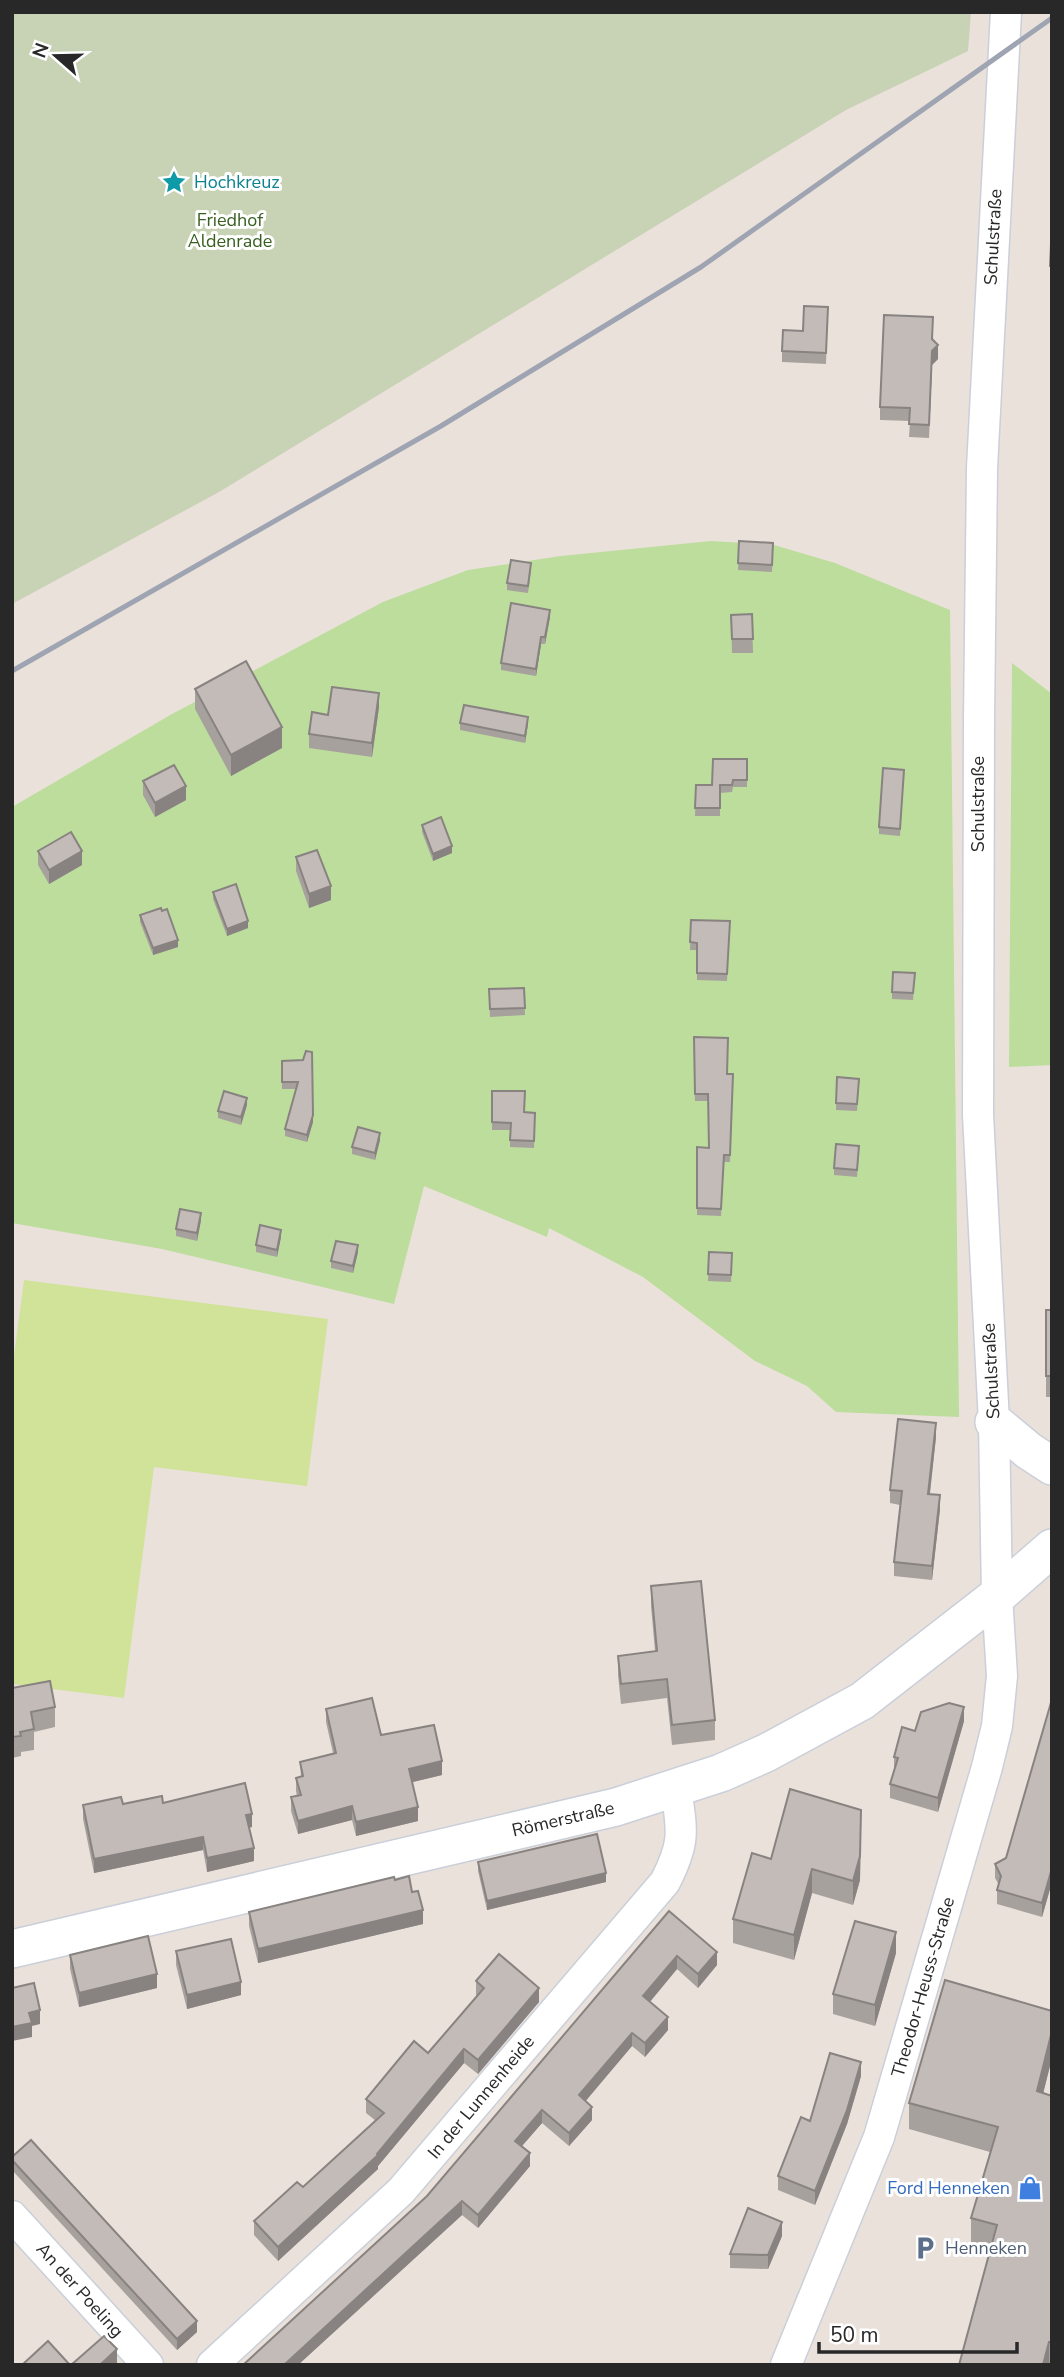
<svg xmlns="http://www.w3.org/2000/svg" width="1064" height="2377" font-family="'Nunito Sans',sans-serif">
	<style>
		.green { fill: #bcdd9b }
		.cemetery { fill: #c8d2b4 }
		.pitch { fill: #d0e398 }
		.lines { fill: none; stroke-linecap: round; stroke-linejoin: round }
		.minor-casing { stroke: #cacfd9; stroke-width: 33 }
		.tertiary-casing { stroke: #cacfd9; stroke-width: 40 }
		.minor { stroke: #fff; stroke-width: 30 }
		.tertiary { stroke: #fff; stroke-width: 37 }
		.rail { stroke: #9ea4b1; stroke-width: 5 }
		.wall { fill: #a7a19e }
		.shaded-wall { fill: #888381 }
		.building { fill: #c2bbb8; stroke: #888381; stroke-width: 2 }
		.labels { text-anchor: middle; stroke-width: 6; stroke-linejoin: round; paint-order: stroke }
		.culture-label { font-size: 18px; fill: #0d838f; stroke: #fff; text-anchor: start }
		.park-label { font-size: 18px; fill: #375f1f; stroke: #fff }
		.street-label { font-size: 18px; fill: #282828; stroke: #fff }
		.shop-label { font-size: 18px; fill: #366cbe; stroke: #fff; text-anchor: end }
		.service-label { font-size: 18px; fill: #4e5e75; stroke: #fff; text-anchor: start }
	</style>
	<rect width="100%" height="100%" fill="#eae1db"/>
	<g class="green">
		<path d="M 711,541 L 774,545 L 835,563 L 950,610 L 959,1417 L 836,1412 L 807,1386 L 755,1361 L 643,1277 L 549,1228 L 547,1237 L 424,1186 L 394,1304 L 162,1249 L 12,1223 L 12,807 L 172,714 L 383,602 L 468,570 L 561,556 Z"/>
		<path d="M 1012,663 L 1052,694 L 1052,1065 L 1009,1067 Z"/>
	</g>
	<path class="cemetery" d="M 12,12 L 971,12 L 968,51 L 846,110 L 219,492 L 12,604 Z"/>
	<path class="pitch" d="M 24,1280 L 328,1319 L 307,1486 L 154,1467 L 124,1698 L 12,1684 L 12,1371 Z"/>
	<g class="lines">
		<g class="minor-casing">
			<g id="minor">
				<path d="M 12,2216 L 148,2365"/>
				<path d="M 212,2365 L 401,2191 L 665,1882 C 686,1841 682,1831 676,1788"/>
				<path d="M 786,2365 L 879,2137 L 987,1767 L 997,1726 L 1002,1676 L 997,1596 L 994,1422 L 978,1115 L 979,719 L 982,468 L 1006,12"/>
			</g>
		</g>
		<g class="tertiary-casing">
			<g id="tertiary">
				<path d="M 994,1422 L 1029,1451 L 1052,1466"/>
				<path d="M 12,1949 L 616,1807 L 721,1773 L 766,1753 L 862,1701 L 997,1596 L 1052,1548"/>
			</g>
		</g>
		<use href="#minor" class="minor"/>
		<use href="#tertiary" class="tertiary"/>
		<path class="rail" d="M 12,671 L 441,426 L 701,267 L 1052,18"/>
	</g>
	<g class="wall">
		<path d="M 1051,244 L 1052,244 L 1052,284 L 1050,284 Z"/>
		<path d="M 828,307 L 826,364 L 782,362 L 782,351 Z"/>
		<path d="M 933,339 L 938,359 L 932,365 L 929,438 L 909,437 L 910,421 L 880,420 L 880,407 Z"/>
		<path d="M 739,541 L 773,550 L 772,572 L 738,570 Z"/>
		<path d="M 531,570 L 528,593 L 507,590 L 507,583 Z"/>
		<path d="M 752,614 L 753,653 L 732,653 L 731,615 Z"/>
		<path d="M 550,617 L 545,644 L 541,644 L 536,676 L 501,670 L 501,663 Z"/>
		<path d="M 195,689 L 282,748 L 231,776 L 195,709 Z"/>
		<path d="M 379,707 L 372,757 L 309,748 L 309,734 L 328,715 Z"/>
		<path d="M 460,723 L 528,724 L 525,743 L 460,730 Z"/>
		<path d="M 747,759 L 747,787 L 733,787 L 732,792 L 720,793 L 720,816 L 695,816 L 696,785 L 712,785 Z"/>
		<path d="M 904,770 L 900,836 L 879,834 L 879,827 Z"/>
		<path d="M 143,781 L 186,800 L 155,817 L 143,795 Z"/>
		<path d="M 422,825 L 452,853 L 433,861 L 422,832 Z"/>
		<path d="M 38,851 L 82,865 L 49,884 L 38,865 Z"/>
		<path d="M 296,857 L 331,900 L 309,908 L 296,871 Z"/>
		<path d="M 213,892 L 248,928 L 227,936 L 213,899 Z"/>
		<path d="M 140,915 L 178,947 L 153,955 L 140,922 Z"/>
		<path d="M 691,920 L 730,921 L 727,981 L 697,980 L 697,950 L 690,950 Z"/>
		<path d="M 915,973 L 913,1000 L 892,999 L 892,992 Z"/>
		<path d="M 524,988 L 525,1015 L 490,1017 L 489,989 Z"/>
		<path d="M 694,1037 L 727,1074 L 733,1074 L 730,1162 L 724,1162 L 721,1216 L 697,1215 L 697,1147 L 708,1148 L 708,1101 L 695,1101 Z"/>
		<path d="M 303,1060 L 313,1122 L 307,1142 L 285,1136 L 285,1129 L 296,1089 L 282,1089 L 282,1061 Z"/>
		<path d="M 837,1077 L 859,1086 L 857,1111 L 836,1110 Z"/>
		<path d="M 492,1091 L 524,1112 L 535,1113 L 534,1148 L 510,1147 L 510,1130 L 492,1130 Z"/>
		<path d="M 247,1105 L 241,1125 L 218,1118 L 218,1111 Z"/>
		<path d="M 380,1140 L 375,1160 L 352,1154 L 352,1147 Z"/>
		<path d="M 859,1153 L 857,1177 L 834,1175 L 834,1168 Z"/>
		<path d="M 201,1220 L 197,1241 L 176,1236 L 176,1229 Z"/>
		<path d="M 281,1237 L 277,1257 L 256,1252 L 256,1245 Z"/>
		<path d="M 358,1252 L 353,1273 L 331,1268 L 331,1261 Z"/>
		<path d="M 709,1252 L 732,1253 L 731,1282 L 708,1281 Z"/>
		<rect x="1046" y="1310" width="6" height="87"/>
		<path d="M 936,1437 L 930,1494 L 940,1509 L 932,1580 L 894,1576 L 894,1562 L 900,1505 L 890,1503 L 890,1490 Z"/>
		<path d="M 651,1586 L 715,1720 L 715,1740 L 672,1745 L 667,1698 L 621,1704 L 618,1675 L 618,1656 L 655,1651 L 651,1606 Z"/>
		<path d="M 12,1688 L 55,1707 L 55,1727 L 34,1732 L 34,1750 L 21,1752 L 21,1756 L 12,1758 Z"/>
		<path d="M 1052,1699 L 1052,1882 L 1042,1917 L 997,1904 L 997,1890 L 999,1885 L 995,1878 L 995,1864 L 1006,1858 Z"/>
		<path d="M 326,1709 L 381,1735 L 442,1775 L 412,1782 L 418,1821 L 356,1836 L 352,1820 L 298,1834 L 291,1811 L 291,1797 L 297,1796 L 296,1791 L 296,1778 L 301,1777 L 300,1762 L 333,1753 L 326,1722 Z"/>
		<path d="M 964,1721 L 938,1812 L 890,1798 L 890,1784 L 894,1771 L 894,1757 L 915,1731 Z"/>
		<path d="M 163,1803 L 252,1827 L 249,1828 L 254,1861 L 207,1872 L 203,1850 L 94,1873 L 83,1819 L 83,1805 Z"/>
		<path d="M 861,1834 L 860,1880 L 853,1905 L 812,1893 L 794,1960 L 733,1943 L 733,1919 Z"/>
		<path d="M 478,1862 L 606,1882 L 487,1910 L 478,1871 Z"/>
		<path d="M 395,1880 L 412,1892 L 423,1924 L 258,1963 L 249,1926 L 249,1912 Z"/>
		<path d="M 669,1911 L 717,1965 L 698,1988 L 677,1969 L 650,2002 L 668,2030 L 645,2057 L 632,2046 L 585,2101 L 592,2120 L 569,2146 L 542,2123 L 522,2146 L 530,2166 L 478,2228 L 462,2215 L 298,2365 L 243,2365 L 427,2196 Z"/>
		<path d="M 176,1951 L 241,1995 L 187,2009 L 176,1965 Z"/>
		<path d="M 896,1953 L 875,2026 L 833,2014 L 833,1994 Z"/>
		<path d="M 70,1955 L 157,1988 L 79,2007 L 70,1969 Z"/>
		<path d="M 476,1981 L 539,2002 L 478,2074 L 464,2063 L 378,2166 L 378,2169 L 278,2261 L 254,2235 L 254,2221 L 303,2187 L 376,2121 L 366,2113 L 366,2099 L 428,2053 L 477,1996 L 476,1995 Z"/>
		<path d="M 1052,2011 L 1052,2058 L 1043,2093 L 1052,2096 L 1052,2365 L 959,2365 L 990,2250 L 971,2245 L 971,2218 L 990,2152 L 909,2129 L 909,2103 Z"/>
		<path d="M 861,2076 L 847,2124 L 815,2205 L 778,2190 L 778,2176 L 810,2121 Z"/>
		<path d="M 12,2157 L 197,2332 L 177,2350 L 12,2170 Z"/>
		<path d="M 782,2236 L 768,2269 L 730,2268 L 730,2254 Z"/>
	</g>
	<g class="shaded-wall">
		<path d="M 938,345 L 938,359 L 932,365 L 929,438 L 932,351 Z"/>
		<path d="M 550,610 L 550,617 L 545,644 L 545,637 Z"/>
		<path d="M 541,637 L 541,644 L 536,676 L 536,669 Z"/>
		<path d="M 379,693 L 379,707 L 372,757 L 372,743 Z"/>
		<path d="M 528,717 L 528,724 L 525,743 L 525,736 Z"/>
		<path d="M 282,727 L 282,748 L 231,776 L 231,755 Z"/>
		<path d="M 186,786 L 186,800 L 155,817 L 155,803 Z"/>
		<path d="M 452,846 L 452,853 L 433,861 L 433,854 Z"/>
		<path d="M 82,851 L 82,865 L 49,884 L 49,870 Z"/>
		<path d="M 331,886 L 331,900 L 309,908 L 309,894 Z"/>
		<path d="M 248,921 L 248,928 L 227,936 L 227,929 Z"/>
		<path d="M 178,940 L 178,947 L 153,955 L 153,948 Z"/>
		<path d="M 247,1098 L 247,1105 L 241,1125 L 241,1117 Z"/>
		<path d="M 313,1115 L 313,1122 L 307,1142 L 307,1135 Z"/>
		<path d="M 380,1133 L 380,1140 L 375,1160 L 375,1153 Z"/>
		<path d="M 201,1213 L 201,1220 L 197,1241 L 197,1233 Z"/>
		<path d="M 281,1230 L 281,1237 L 277,1257 L 277,1250 Z"/>
		<path d="M 358,1245 L 358,1252 L 353,1273 L 353,1266 Z"/>
		<path d="M 936,1423 L 936,1437 L 928,1508 L 928,1494 Z"/>
		<path d="M 940,1495 L 940,1509 L 932,1580 L 932,1566 Z"/>
		<path d="M 964,1707 L 964,1721 L 938,1812 L 938,1798 Z"/>
		<path d="M 442,1761 L 442,1775 L 409,1783 L 409,1769 Z"/>
		<path d="M 352,1806 L 352,1820 L 298,1834 L 298,1821 Z"/>
		<path d="M 418,1807 L 418,1821 L 356,1836 L 356,1822 Z"/>
		<path d="M 861,1810 L 860,1880 L 853,1905 L 853,1881 Z"/>
		<path d="M 252,1814 L 252,1827 L 246,1828 L 246,1815 Z"/>
		<path d="M 203,1837 L 203,1850 L 94,1873 L 94,1859 Z"/>
		<path d="M 254,1848 L 254,1861 L 207,1872 L 207,1858 Z"/>
		<path d="M 1052,1868 L 1052,1882 L 1042,1917 L 1042,1903 Z"/>
		<path d="M 812,1869 L 812,1893 L 794,1960 L 794,1935 Z"/>
		<path d="M 606,1873 L 606,1882 L 487,1910 L 487,1901 Z"/>
		<path d="M 423,1910 L 423,1924 L 258,1963 L 258,1949 Z"/>
		<path d="M 896,1932 L 896,1953 L 875,2026 L 875,2005 Z"/>
		<path d="M 717,1952 L 717,1965 L 698,1988 L 698,1974 Z"/>
		<path d="M 677,1956 L 677,1969 L 643,2010 L 643,1996 Z"/>
		<path d="M 157,1974 L 157,1988 L 79,2007 L 79,1993 Z"/>
		<path d="M 241,1982 L 241,1995 L 187,2009 L 187,1995 Z"/>
		<path d="M 539,1988 L 539,2002 L 478,2074 L 478,2060 Z"/>
		<path d="M 40,2010 L 40,2024 L 32,2026 L 32,2037 L 12,2041 L 12,2027 L 29,2013 Z"/>
		<path d="M 668,2017 L 668,2030 L 645,2057 L 645,2043 Z"/>
		<path d="M 1052,2031 L 1052,2058 L 1037,2118 L 1037,2091 Z"/>
		<path d="M 632,2033 L 632,2046 L 579,2109 L 579,2095 Z"/>
		<path d="M 464,2049 L 464,2063 L 378,2166 L 378,2169 L 278,2261 L 278,2247 L 377,2154 Z"/>
		<path d="M 861,2062 L 861,2076 L 847,2124 L 815,2205 L 815,2191 Z"/>
		<path d="M 592,2107 L 592,2120 L 569,2146 L 569,2133 Z"/>
		<path d="M 542,2110 L 542,2123 L 515,2154 L 515,2141 Z"/>
		<path d="M 530,2153 L 530,2166 L 478,2228 L 478,2215 Z"/>
		<path d="M 462,2201 L 462,2215 L 298,2365 L 284,2365 Z"/>
		<path d="M 782,2222 L 782,2236 L 768,2269 L 768,2255 Z"/>
		<path d="M 197,2321 L 197,2332 L 177,2350 L 177,2339 Z"/>
		<path d="M 1049,2342 L 1049,2365 L 1043,2365 Z"/>
		<path d="M 117,2349 L 117,2363 L 115,2365 L 100,2365 Z"/>
	</g>
	<g class="building">
		<path d="M 1051,244 L 1052,244 L 1052,266 L 1050,266 Z"/>
		<path d="M 804,306 L 828,307 L 826,353 L 782,351 L 783,330 L 803,331 Z"/>
		<path d="M 884,315 L 933,317 L 932,339 L 938,345 L 932,351 L 929,425 L 909,424 L 910,408 L 880,407 Z"/>
		<path d="M 739,541 L 773,543 L 772,565 L 738,563 Z"/>
		<path d="M 511,560 L 531,563 L 528,586 L 507,583 Z"/>
		<path d="M 511,603 L 550,610 L 545,637 L 541,637 L 536,669 L 501,663 Z"/>
		<path d="M 752,614 L 753,639 L 732,639 L 731,615 Z"/>
		<path d="M 246,661 L 282,727 L 231,755 L 195,689 Z"/>
		<path d="M 332,687 L 379,693 L 372,743 L 309,734 L 312,712 L 328,715 Z"/>
		<path d="M 464,705 L 528,717 L 525,736 L 460,723 Z"/>
		<path d="M 713,759 L 747,759 L 747,780 L 733,780 L 732,785 L 720,785 L 720,808 L 695,808 L 696,785 L 712,785 Z"/>
		<path d="M 174,765 L 186,786 L 155,803 L 143,781 Z"/>
		<path d="M 883,768 L 904,770 L 900,829 L 879,827 Z"/>
		<path d="M 441,817 L 452,846 L 433,854 L 422,825 Z"/>
		<path d="M 71,832 L 82,851 L 49,870 L 38,851 Z"/>
		<path d="M 317,850 L 331,886 L 309,894 L 296,857 Z"/>
		<path d="M 236,884 L 248,921 L 227,929 L 213,892 Z"/>
		<path d="M 161,908 L 162,911 L 167,909 L 178,940 L 153,948 L 140,915 Z"/>
		<path d="M 691,920 L 730,921 L 727,974 L 697,973 L 697,943 L 690,942 Z"/>
		<path d="M 893,972 L 915,973 L 913,993 L 892,992 Z"/>
		<path d="M 524,988 L 525,1008 L 490,1009 L 489,989 Z"/>
		<path d="M 694,1037 L 728,1038 L 727,1074 L 733,1074 L 730,1155 L 724,1155 L 721,1209 L 697,1208 L 697,1147 L 709,1148 L 708,1094 L 695,1094 Z"/>
		<path d="M 306,1051 L 312,1052 L 313,1115 L 307,1135 L 285,1129 L 298,1082 L 282,1082 L 282,1061 L 303,1060 Z"/>
		<path d="M 837,1077 L 859,1079 L 857,1104 L 836,1103 Z"/>
		<path d="M 224,1091 L 247,1098 L 241,1117 L 218,1111 Z"/>
		<path d="M 492,1091 L 525,1091 L 524,1112 L 535,1113 L 534,1141 L 510,1140 L 511,1123 L 492,1122 Z"/>
		<path d="M 358,1127 L 380,1133 L 375,1153 L 352,1147 Z"/>
		<path d="M 836,1144 L 859,1146 L 857,1170 L 834,1168 Z"/>
		<path d="M 180,1209 L 201,1213 L 197,1233 L 176,1229 Z"/>
		<path d="M 260,1225 L 281,1230 L 277,1250 L 256,1245 Z"/>
		<path d="M 336,1241 L 358,1245 L 353,1266 L 331,1261 Z"/>
		<path d="M 709,1252 L 732,1253 L 731,1275 L 708,1274 Z"/>
		<rect x="1046" y="1310" width="6" height="66"/>
		<path d="M 898,1419 L 936,1423 L 928,1494 L 940,1495 L 932,1566 L 894,1562 L 902,1491 L 890,1490 Z"/>
		<path d="M 701,1581 L 715,1720 L 672,1725 L 667,1679 L 621,1684 L 618,1656 L 657,1651 L 651,1586 Z"/>
		<path d="M 50,1681 L 55,1707 L 31,1712 L 34,1729 L 20,1732 L 21,1736 L 12,1737 L 12,1688 Z"/>
		<path d="M 372,1698 L 381,1735 L 434,1725 L 442,1761 L 409,1769 L 418,1807 L 356,1822 L 352,1806 L 298,1821 L 291,1797 L 301,1795 L 296,1778 L 303,1776 L 300,1762 L 336,1753 L 326,1709 Z"/>
		<path d="M 1052,1699 L 1052,1868 L 1042,1903 L 997,1890 L 1001,1876 L 995,1864 L 1006,1858 Z"/>
		<path d="M 949,1703 L 964,1707 L 938,1798 L 890,1784 L 898,1758 L 894,1757 L 902,1727 L 915,1731 L 921,1712 Z"/>
		<path d="M 245,1783 L 252,1814 L 246,1815 L 254,1848 L 207,1858 L 203,1837 L 94,1859 L 83,1805 L 121,1797 L 123,1804 L 162,1796 L 163,1803 Z"/>
		<path d="M 790,1789 L 861,1810 L 860,1856 L 853,1881 L 812,1869 L 794,1935 L 733,1919 L 752,1853 L 771,1859 Z"/>
		<path d="M 597,1834 L 606,1873 L 487,1901 L 478,1862 Z"/>
		<path d="M 409,1876 L 412,1892 L 418,1891 L 423,1910 L 258,1949 L 249,1912 L 394,1877 L 395,1880 Z"/>
		<path d="M 669,1911 L 717,1952 L 698,1974 L 677,1956 L 643,1996 L 668,2017 L 645,2043 L 632,2033 L 579,2095 L 592,2107 L 569,2133 L 542,2110 L 515,2141 L 530,2153 L 478,2215 L 462,2201 L 284,2365 L 243,2365 L 427,2196 Z"/>
		<path d="M 855,1921 L 896,1932 L 875,2005 L 833,1994 Z"/>
		<path d="M 148,1936 L 157,1974 L 79,1993 L 70,1955 Z"/>
		<path d="M 231,1939 L 241,1982 L 187,1995 L 176,1951 Z"/>
		<path d="M 499,1954 L 539,1988 L 478,2060 L 464,2049 L 377,2154 L 378,2155 L 278,2247 L 254,2221 L 297,2182 L 303,2187 L 384,2113 L 366,2099 L 414,2041 L 428,2053 L 484,1988 L 476,1981 Z"/>
		<path d="M 945,1980 L 1052,2011 L 1052,2031 L 1037,2091 L 1052,2096 L 1052,2342 L 1049,2342 L 1043,2365 L 959,2365 L 997,2225 L 971,2218 L 998,2127 L 909,2103 Z"/>
		<path d="M 34,1983 L 40,2010 L 29,2013 L 32,2023 L 12,2027 L 12,1988 Z"/>
		<path d="M 830,2053 L 861,2062 L 847,2110 L 815,2191 L 778,2176 L 801,2117 L 810,2121 Z"/>
		<path d="M 31,2140 L 197,2321 L 177,2339 L 12,2160 L 12,2157 Z"/>
		<path d="M 748,2208 L 782,2222 L 768,2255 L 730,2254 Z"/>
		<path d="M 104,2336 L 117,2349 L 100,2365 L 71,2365 Z"/>
		<path d="M 48,2341 L 70,2365 L 22,2365 Z"/>
	</g>
	<defs>
		<g id="sight-bare" transform="scale(1.89)"><path d="M0-6L1.8-2.2L6-1.7L2.9 1.2L3.7 5.4L0 3.3L-3.7 5.4L-2.9 1.2L-6-1.7L-1.8-2.2Z" fill="#0f9aa8" stroke="#fff" stroke-width="2.5" paint-order="stroke"/></g>
		<g id="shop-bare" transform="scale(1.89)"><path d="M-5-2.5h2.3a2.7 3.5 0 0 1 5.4 0H5L5.5 6h-11ZM-1.5-2.5h3a1.5 2.3 0 0 0-3 0Z" fill="#3f7fe0" stroke="#fff" stroke-width="2.5" paint-order="stroke"/></g>
		<g id="parking-bare" transform="scale(1.89)"><path d="M-3.5-5.5H1a3.5 3.5 0 0 1 0 7H-1V5.5H-3.5ZM-1-3.4V-.6H.8a1.4 1.4 0 0 0 0-2.8Z" fill="#5c6f8a" stroke="#fff" stroke-width="2.5" paint-order="stroke"/></g>
	</defs>
	<g fill-rule="evenodd">
		<use href="#sight-bare" x="174" y="182"/>
		<use href="#shop-bare" x="1030" y="2188"/>
		<use href="#parking-bare" x="925" y="2248"/>
	</g>
	<g class="labels">
		<g class="culture-label">
			<text x="194" y="188">Hochkreuz</text>
		</g>
		<g class="park-label">
			<text x="230" y="226">Friedhof<tspan x="230" dy="21">Aldenrade</tspan></text>
		</g>
		<g class="street-label">
			<text transform="translate(993 237) rotate(-87)" y="6">Schulstraße</text>
			<text transform="translate(978 804) rotate(-90)" y="6">Schulstraße</text>
			<text transform="translate(991 1371) rotate(-93)" y="6">Schulstraße</text>
			<text transform="translate(563 1819) rotate(-13)" y="6">Römerstraße</text>
			<text transform="translate(923 1987) rotate(-74)" y="6">Theodor-Heuss-Straße</text>
			<text transform="translate(481 2097) rotate(-50)" y="6">In der Lunnenheide</text>
			<text transform="translate(80 2290) rotate(48)" y="6">An der Poeling</text>
		</g>
		<g class="shop-label">
			<text x="1010" y="2194">Ford Henneken</text>
		</g>
		<g class="service-label">
			<text x="945" y="2254">Henneken</text>
		</g>
	</g>
	<rect width="1064" height="2377" fill="none" stroke="#282828" stroke-width="28"/>
	<g transform="translate(56 56) rotate(290)" stroke="#ffffff" stroke-width="5" paint-order="stroke">
	<path d="M0-5L12 26L0 18L-12 26Z" fill="#282828"/>
	<text y="-10" font-size="19" font-weight="bold" text-anchor="middle" fill="#282828">N</text>
	</g>
	<path d="M819 2342v10h198v-10" fill="none" stroke="#282828" stroke-width="3.5"/>
	<text x="830" y="2342" font-size="21" fill="#282828" stroke="#ffffff" stroke-width="5" paint-order="stroke">50 m</text>
</svg>
